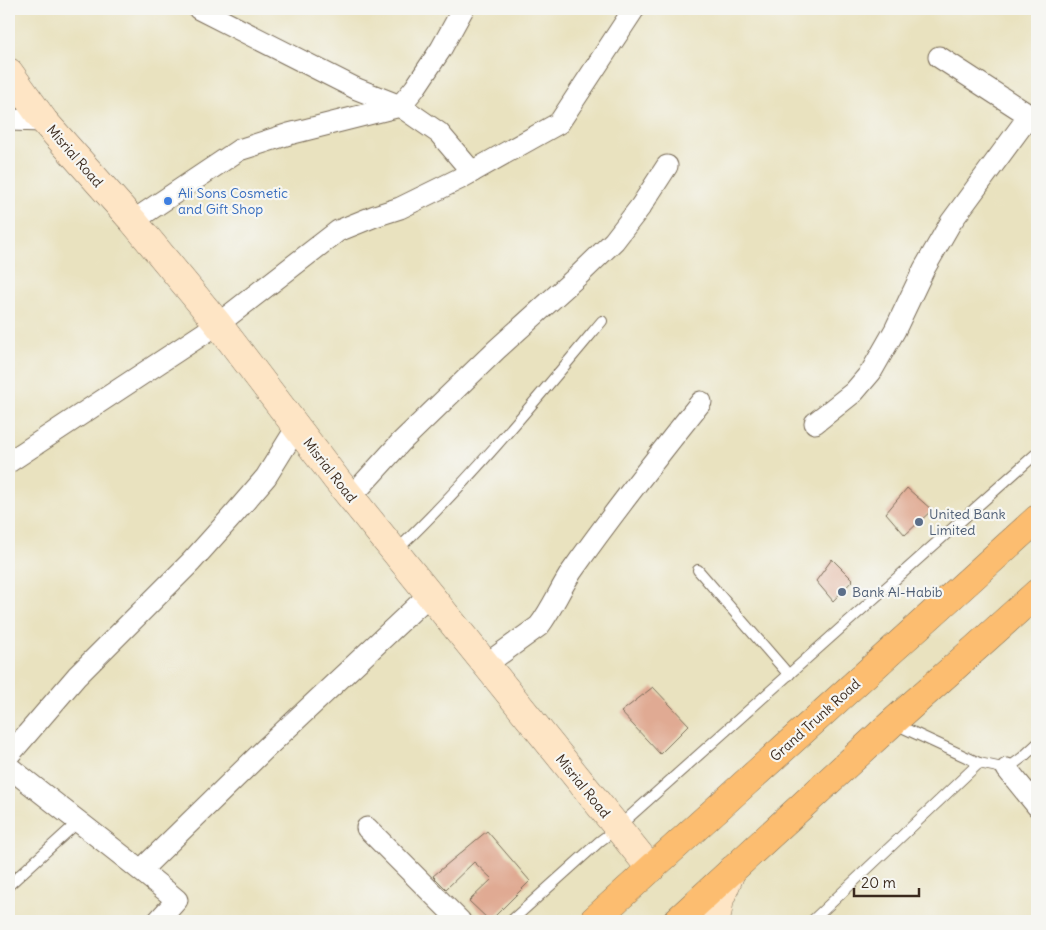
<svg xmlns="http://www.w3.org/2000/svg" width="1046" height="930" font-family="Delius,sans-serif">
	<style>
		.building { fill: #e0aa93 }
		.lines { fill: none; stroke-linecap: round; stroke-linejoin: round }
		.lane-casing { stroke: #786a56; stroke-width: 12 }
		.street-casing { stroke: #786a56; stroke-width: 23 }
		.secondary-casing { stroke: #786a56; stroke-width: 29 }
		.highway-casing { stroke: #786a56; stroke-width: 29 }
		.lane { stroke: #fff; stroke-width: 10 }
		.street { stroke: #fff; stroke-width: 21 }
		.secondary { stroke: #fee5c5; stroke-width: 28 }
		.highway { stroke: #fcbd6f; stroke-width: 28 }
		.shop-dot { fill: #3f7fe0; stroke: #f6f6f2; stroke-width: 2 }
		.service-dot { fill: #5c6f8a; stroke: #f6f6f2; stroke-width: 2 }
		.labels { text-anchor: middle; stroke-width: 4.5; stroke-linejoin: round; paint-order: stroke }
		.street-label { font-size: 14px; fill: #3b2a1e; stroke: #f6f6f2 }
		.shop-label { font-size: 14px; fill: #366cbe; stroke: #f6f6f2; text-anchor: start }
		.service-label { font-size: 14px; fill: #4e5e75; stroke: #f6f6f2; text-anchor: start }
	</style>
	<rect width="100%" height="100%" fill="#f6f6f2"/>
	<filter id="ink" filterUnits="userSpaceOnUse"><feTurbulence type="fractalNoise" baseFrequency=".02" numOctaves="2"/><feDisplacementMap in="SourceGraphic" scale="10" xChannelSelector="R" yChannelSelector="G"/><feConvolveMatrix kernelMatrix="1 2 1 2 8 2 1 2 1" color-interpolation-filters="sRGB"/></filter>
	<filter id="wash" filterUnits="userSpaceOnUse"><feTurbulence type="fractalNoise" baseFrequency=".0096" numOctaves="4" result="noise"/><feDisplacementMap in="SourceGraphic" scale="20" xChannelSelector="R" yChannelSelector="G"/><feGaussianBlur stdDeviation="1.12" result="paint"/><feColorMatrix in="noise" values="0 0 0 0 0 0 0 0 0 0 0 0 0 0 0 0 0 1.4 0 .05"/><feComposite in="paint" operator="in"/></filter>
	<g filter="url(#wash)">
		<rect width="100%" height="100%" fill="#e9e2bf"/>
		<g id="blocks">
			<g class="building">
				<path d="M 907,488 L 932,510 L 905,535 L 886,513 Z"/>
				<path d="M 832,559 L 853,580 L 833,601 L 816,581 Z"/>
				<path d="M 653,687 L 689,725 L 660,754 L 621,712 Z"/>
				<path d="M 487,831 L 530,881 L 490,921 L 469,901 L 492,879 L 474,862 L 446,889 L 433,876 Z"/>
			</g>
		</g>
	</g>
	<g filter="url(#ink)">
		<use href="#blocks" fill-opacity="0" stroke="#786a56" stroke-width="1"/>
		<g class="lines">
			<g class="lane-casing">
				<g id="lane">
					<path d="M 396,551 C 470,480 536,400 602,321"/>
					<path d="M 698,570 L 789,675"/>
					<path d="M 895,724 L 979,763"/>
					<path d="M 618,827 L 1037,453"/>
					<path d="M 9,885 L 78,822"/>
					<path d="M 511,921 L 600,841 L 616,829"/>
					<path d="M 812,921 L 979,763 L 1007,769 L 1023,757 L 1037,744"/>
				</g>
			</g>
			<g class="street-casing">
				<g id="street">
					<path d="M 199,9 L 357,89 L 400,106 L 439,133 L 472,172"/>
					<path d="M 939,57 L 1024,112 L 1037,124"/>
					<path d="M 9,120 L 44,121"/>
					<path d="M 133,221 L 239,150 L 289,134 L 400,106 L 415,88 L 441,49 L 463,9"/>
					<path d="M 815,423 L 854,392 L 871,372 L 895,330 L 924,269 L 951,222 L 1029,116"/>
					<path d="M 9,462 L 218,324 L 338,231 L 375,216 L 400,208 L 459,179 L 559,123 L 634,9"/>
					<path d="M 351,497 L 401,442 L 496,350 L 580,274 L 614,241 L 641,206 L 667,166"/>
					<path d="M 485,665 L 539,626 C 552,609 560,589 572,571 C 613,513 657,457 701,402"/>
					<path d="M 9,755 L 77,676 L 191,562 L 235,513 L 266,477 L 297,427"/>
					<path d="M 9,767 C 65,812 122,854 177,900 L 158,921"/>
					<path d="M 1007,769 L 1037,806"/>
					<path d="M 367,828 L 460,921"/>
					<path d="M 141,870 L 265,749 L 429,595"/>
				</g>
			</g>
			<g class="secondary-casing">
				<g id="secondary">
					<path d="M 9,72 L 44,121 L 133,221 L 218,324 L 337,480 L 651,869"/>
					<path d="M 716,921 L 720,899 L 732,870"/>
				</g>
			</g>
			<g class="highway-casing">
				<g id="highway">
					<path d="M 593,921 L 1037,519"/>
					<path d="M 677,921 L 892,723 L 1037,593"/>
				</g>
			</g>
			<use href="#lane" class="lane"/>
			<use href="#street" class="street"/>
			<use href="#secondary" class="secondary"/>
			<use href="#highway" class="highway"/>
		</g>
	</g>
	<circle class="shop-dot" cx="168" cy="201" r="5"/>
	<g class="service-dot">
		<circle cx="919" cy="522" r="5"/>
		<circle cx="842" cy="592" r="5"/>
	</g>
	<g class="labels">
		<g class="street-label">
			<text transform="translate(75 156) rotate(49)" y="5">Misrial Road</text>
			<text transform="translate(330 470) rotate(52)" y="5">Misrial Road</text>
			<text transform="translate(815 720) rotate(-42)" y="5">Grand Trunk Road</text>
			<text transform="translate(583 786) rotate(51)" y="5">Misrial Road</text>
		</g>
		<g class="shop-label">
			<text x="178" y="198">Ali Sons Cosmetic<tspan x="178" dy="16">and Gift Shop</tspan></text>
		</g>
		<g class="service-label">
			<text x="929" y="519">United Bank<tspan x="929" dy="16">Limited</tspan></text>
			<text x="852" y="597">Bank Al-Habib</text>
		</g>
	</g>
	<rect width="1046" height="930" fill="none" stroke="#f6f6f2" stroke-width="30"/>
	<path d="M854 888v8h65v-8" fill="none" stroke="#3b2a1e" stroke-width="2.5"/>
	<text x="861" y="888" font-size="15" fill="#3b2a1e" stroke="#f6f6f2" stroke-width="4" paint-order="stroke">20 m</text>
</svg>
